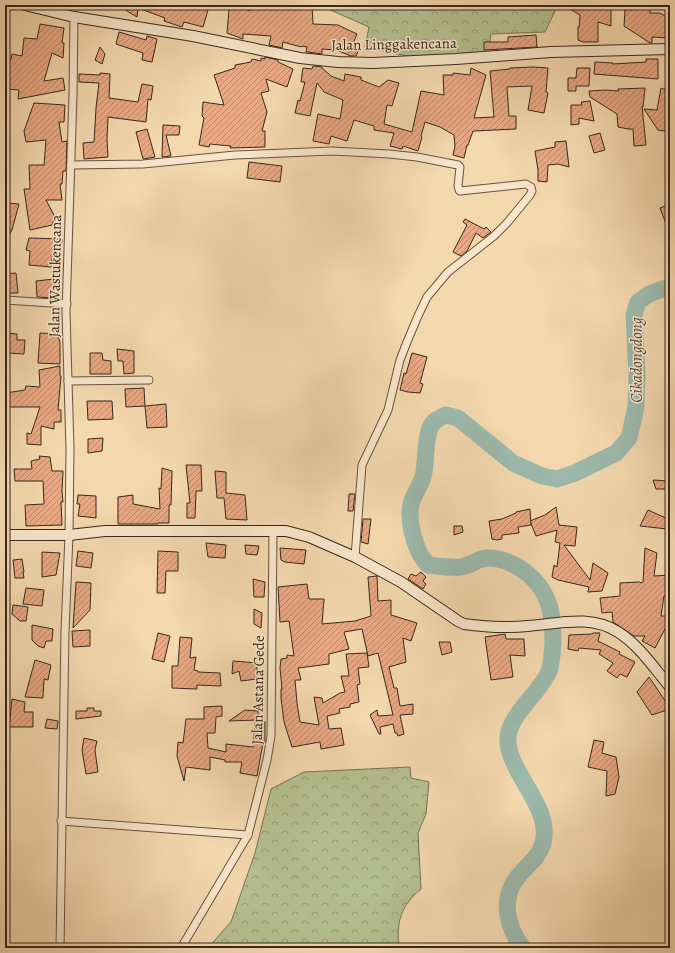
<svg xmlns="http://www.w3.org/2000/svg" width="675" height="953" font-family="Alegreya,serif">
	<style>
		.forest { fill: url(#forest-crowns); stroke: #767456 }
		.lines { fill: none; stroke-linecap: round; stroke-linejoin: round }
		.river { stroke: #9cb9ac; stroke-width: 17 }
		.building { fill: url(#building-hatch); stroke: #38271d }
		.street-casing { stroke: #675341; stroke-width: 9 }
		.secondary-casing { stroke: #38271d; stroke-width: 12 }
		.street { stroke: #f8e6ca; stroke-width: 7 }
		.secondary { stroke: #f8e6ca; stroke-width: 10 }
		.labels { text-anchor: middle; stroke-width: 3; stroke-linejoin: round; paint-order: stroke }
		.street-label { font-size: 15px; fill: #38271d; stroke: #f8e6ca }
		.water-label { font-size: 16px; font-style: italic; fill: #514c41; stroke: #f8e6ca }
	</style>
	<defs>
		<pattern id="forest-crowns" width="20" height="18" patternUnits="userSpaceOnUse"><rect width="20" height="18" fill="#b5c08f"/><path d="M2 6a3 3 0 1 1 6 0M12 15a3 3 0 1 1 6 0" fill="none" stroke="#949c74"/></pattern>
		<pattern id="building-hatch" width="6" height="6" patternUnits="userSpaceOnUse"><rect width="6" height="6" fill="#e8a984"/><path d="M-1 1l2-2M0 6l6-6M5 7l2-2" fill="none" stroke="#bd8a6b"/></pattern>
	</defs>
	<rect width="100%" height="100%" fill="#f4d8ae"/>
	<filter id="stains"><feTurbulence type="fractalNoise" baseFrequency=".005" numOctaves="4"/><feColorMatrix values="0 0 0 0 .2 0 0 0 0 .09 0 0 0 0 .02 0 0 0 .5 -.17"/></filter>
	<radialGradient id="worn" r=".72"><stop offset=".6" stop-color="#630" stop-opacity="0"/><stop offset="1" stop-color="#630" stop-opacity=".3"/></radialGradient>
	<g class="forest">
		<path d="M 324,5 L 558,5 L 545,32 L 491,34 L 488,52 L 427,60 L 365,47 L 369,27 L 328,9 Z"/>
		<path d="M 410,767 L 411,778 L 429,782 L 426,814 L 418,833 L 421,889 C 401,905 396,922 399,948 L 208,948 L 231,922 L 255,853 L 271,789 L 304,772 Z"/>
	</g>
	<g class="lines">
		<path class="river" d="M 523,948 C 508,929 500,901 516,879 C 525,867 539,858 543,843 C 552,808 512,777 508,743 C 505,717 540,694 549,671 C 552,663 552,652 553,644 C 553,632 553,617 549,605 C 542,582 521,564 498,559 C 479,555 476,564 461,567 C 450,568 438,566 428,565 C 425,561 421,557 419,552 C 414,541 410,526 410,513 C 409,501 419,489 423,477 C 427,461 424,444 430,428 C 432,421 439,418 446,415 L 458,418 L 513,463 L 542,476 L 557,479 L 575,473 L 616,453 L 629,438 L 636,407 L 637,374 L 634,315 L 638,302 L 649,294 L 663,289 L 670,288"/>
	</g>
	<g class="building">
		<path d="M 117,5 L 191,5 L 208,10 L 203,27 L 184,22 L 182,27 L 164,21 L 165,18 L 138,8 L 137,17 Z"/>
		<path d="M 234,5 L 238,5 L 250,11 L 250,6 L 258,7 L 258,5 L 312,5 L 313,24 L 338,25 L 357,34 L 352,46 L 359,49 L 356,56 L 351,56 L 336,50 L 322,49 L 322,54 L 308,52 L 306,52 L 307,47 L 302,46 L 301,47 L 283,42 L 282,48 L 269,45 L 271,36 L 243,34 L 243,39 L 227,33 L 229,9 L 234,9 Z"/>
		<path d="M 563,5 L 611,5 L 611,26 L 598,22 L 598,42 L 583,42 L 578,40 L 578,27 L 579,27 L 580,15 Z"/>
		<path d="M 639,5 L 651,5 L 650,13 L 660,13 L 670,19 L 669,38 L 652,37 L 652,43 L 650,43 L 624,26 L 625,10 L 639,7 Z"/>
		<path d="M 40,24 L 64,28 L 62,43 L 64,43 L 63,58 L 52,53 L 44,81 L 63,78 L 65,90 L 18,99 L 19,90 L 6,89 L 9,59 L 11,59 L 12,54 L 22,56 L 24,38 L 37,39 Z"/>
		<path d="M 119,32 L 146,40 L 147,36 L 157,39 L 152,62 L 142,60 L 143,53 L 116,44 Z"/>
		<path d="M 536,35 L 537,47 L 484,50 L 484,42 L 508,42 L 508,37 Z"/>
		<path d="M 100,47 L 105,54 L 102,64 L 95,60 Z"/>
		<path d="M 265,57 L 278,60 L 278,62 L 293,69 L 287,87 L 266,79 L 269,91 L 261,93 L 267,112 L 262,131 L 265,131 L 265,147 L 230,148 L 231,146 L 210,144 L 209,147 L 199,145 L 204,118 L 202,116 L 203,102 L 224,105 L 214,75 L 235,68 L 235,65 L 251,62 L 252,59 L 261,61 L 261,58 L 265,59 Z"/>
		<path d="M 646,59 L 658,59 L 658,79 L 594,74 L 595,62 L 613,63 L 613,64 L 646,62 Z"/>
		<path d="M 313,66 L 322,67 L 322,68 L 331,76 L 344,81 L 345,74 L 361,77 L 361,80 L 379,87 L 388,80 L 399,83 L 392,106 L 387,105 L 384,124 L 412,132 L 421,91 L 444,95 L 443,75 L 453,75 L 453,73 L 470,75 L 471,68 L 486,75 L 474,118 L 494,117 L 490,71 L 510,69 L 510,68 L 533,67 L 548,68 L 546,92 L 548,93 L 544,113 L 528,110 L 532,86 L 507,87 L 509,116 L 516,116 L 516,129 L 473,131 L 468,145 L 467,145 L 464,158 L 453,155 L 455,146 L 454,135 L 440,127 L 425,122 L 421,136 L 422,137 L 418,151 L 403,146 L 402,149 L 390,146 L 394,133 L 374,130 L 374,126 L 354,120 L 347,141 L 331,136 L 329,144 L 313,141 L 318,114 L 340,119 L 343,100 L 324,92 L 317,83 L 310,116 L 295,113 L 298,100 L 300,101 L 305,82 L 301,82 L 303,68 L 312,69 Z"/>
		<path d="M 577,68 L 590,68 L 589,86 L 576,86 L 576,91 L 568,91 L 568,78 L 576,78 Z"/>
		<path d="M 100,73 L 110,74 L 109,98 L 138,102 L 142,84 L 153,86 L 151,100 L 148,99 L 146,122 L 108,117 L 107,139 L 108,157 L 84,159 L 83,143 L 94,142 L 96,108 L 99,83 L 79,82 L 79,74 L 100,75 Z"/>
		<path d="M 645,88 L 643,107 L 642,106 L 646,145 L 634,146 L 633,129 L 628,129 L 618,127 L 617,114 L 590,97 L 589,91 L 605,90 L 619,91 L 618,89 Z"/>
		<path d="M 661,88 L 670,92 L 670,132 L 658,130 L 644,109 L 657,110 Z"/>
		<path d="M 590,101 L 594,121 L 579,118 L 579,124 L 571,125 L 571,105 L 582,105 L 581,102 Z"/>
		<path d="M 34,103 L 65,105 L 64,122 L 59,122 L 62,142 L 67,141 L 66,171 L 63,171 L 62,184 L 60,184 L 62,200 L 46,200 L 55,217 L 52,225 L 30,230 L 24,189 L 30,189 L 29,165 L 44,165 L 46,140 L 26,142 L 24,131 Z"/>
		<path d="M 163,125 L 180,126 L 179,135 L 166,135 L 171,156 L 162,157 Z"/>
		<path d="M 147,129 L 155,157 L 143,159 L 136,132 Z"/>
		<path d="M 600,133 L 605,150 L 594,153 L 589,136 Z"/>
		<path d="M 566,141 L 569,167 L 558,164 L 548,165 L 547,182 L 538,181 L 538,170 L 535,151 L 555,147 L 555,142 Z"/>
		<path d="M 249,162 L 282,166 L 280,182 L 247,178 Z"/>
		<path d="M 8,203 L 19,204 L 12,230 L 5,241 L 5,213 Z"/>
		<path d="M 670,204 L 670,232 L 669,232 L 660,208 Z"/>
		<path d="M 465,219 L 484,229 L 486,227 L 491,232 L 483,238 L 476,233 L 467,251 L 461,256 L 453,252 L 467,225 L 463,222 Z"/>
		<path d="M 29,238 L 62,239 L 61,252 L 53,252 L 51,267 L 29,265 L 30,251 L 26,250 Z"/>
		<path d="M 16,273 L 18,293 L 5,293 L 5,274 Z"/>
		<path d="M 54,279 L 55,298 L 37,297 L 36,281 Z"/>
		<path d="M 8,333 L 17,334 L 17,340 L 25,340 L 24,354 L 6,353 Z"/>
		<path d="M 40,333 L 58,334 L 60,343 L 60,364 L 38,363 Z"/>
		<path d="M 117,349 L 134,351 L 134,373 L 124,374 L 123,361 L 118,361 Z"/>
		<path d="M 90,353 L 102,353 L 103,360 L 111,361 L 111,374 L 90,374 Z"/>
		<path d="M 412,353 L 427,357 L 420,383 L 423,384 L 420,393 L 408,392 L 400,390 L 404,373 L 406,374 Z"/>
		<path d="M 60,366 L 60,376 L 61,376 L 58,410 L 61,410 L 61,422 L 54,422 L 54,429 L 41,426 L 41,445 L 27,444 L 27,433 L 31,434 L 40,407 L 6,407 L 6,393 L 25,390 L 26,386 L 40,387 L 39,370 Z"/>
		<path d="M 144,388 L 145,406 L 126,407 L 125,389 Z"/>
		<path d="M 87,401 L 112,401 L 113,419 L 88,420 Z"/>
		<path d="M 166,404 L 167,427 L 147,428 L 145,406 Z"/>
		<path d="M 103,438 L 102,451 L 88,453 L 88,439 Z"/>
		<path d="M 39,456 L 50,457 L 52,471 L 63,471 L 62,491 L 63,502 L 61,502 L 62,525 L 26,526 L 25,505 L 44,504 L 43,481 L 15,481 L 14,469 L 32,469 L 31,461 L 40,459 Z"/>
		<path d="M 186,465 L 201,465 L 202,491 L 196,491 L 195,518 L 187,518 L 187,503 L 190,503 Z"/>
		<path d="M 162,468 L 172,471 L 171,505 L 169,505 L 169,523 L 158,523 L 158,524 L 118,524 L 118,497 L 133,495 L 133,504 L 160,509 L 159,488 L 161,489 Z"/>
		<path d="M 215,471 L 226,472 L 226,493 L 245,495 L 247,520 L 226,519 L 224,498 L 217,498 Z"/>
		<path d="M 653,480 L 669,481 L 668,489 L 656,489 Z"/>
		<path d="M 349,494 L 355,494 L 353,511 L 348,511 Z"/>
		<path d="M 78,495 L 96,496 L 96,518 L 78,516 L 80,504 L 77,504 Z"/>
		<path d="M 556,507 L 559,525 L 577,527 L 575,546 L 564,545 L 590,580 L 593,563 L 608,573 L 602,591 L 588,592 L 589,587 L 558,580 L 552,577 L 554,565 L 557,567 L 560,543 L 555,542 L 557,530 L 536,536 L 530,521 L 545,515 Z"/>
		<path d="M 530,509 L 531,525 L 518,527 L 519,533 L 502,535 L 502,539 L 497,540 L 492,539 L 489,521 L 502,519 L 516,513 L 516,512 Z"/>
		<path d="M 648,510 L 668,519 L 667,529 L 640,526 Z"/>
		<path d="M 363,519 L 371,519 L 368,544 L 361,542 Z"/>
		<path d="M 454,526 L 462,526 L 463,532 L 454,535 Z"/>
		<path d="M 206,543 L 226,545 L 225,558 L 208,557 Z"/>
		<path d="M 245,545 L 259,546 L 257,555 L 246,554 Z"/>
		<path d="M 280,548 L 306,550 L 304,564 L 285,562 L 281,560 Z"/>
		<path d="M 645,548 L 657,553 L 654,576 L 670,575 L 670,595 L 664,596 L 661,616 L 668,616 L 666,627 L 655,648 L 642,641 L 645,636 L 634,636 L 613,622 L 612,612 L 602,613 L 600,598 L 620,596 L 620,583 L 639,582 L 642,583 L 643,582 Z"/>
		<path d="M 78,551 L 93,553 L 91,568 L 76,566 Z"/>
		<path d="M 158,551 L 178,552 L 178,571 L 166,571 L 165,593 L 157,593 Z"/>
		<path d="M 42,552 L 60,553 L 56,575 L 42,577 Z"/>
		<path d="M 22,559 L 24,572 L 23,572 L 24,578 L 15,578 L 13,560 Z"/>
		<path d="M 421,572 L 426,577 L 423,581 L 426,584 L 423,589 L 408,579 L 411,574 L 416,576 Z"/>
		<path d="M 377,576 L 378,601 L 391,600 L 391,615 L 417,623 L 411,641 L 403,638 L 406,662 L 389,667 L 394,688 L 397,688 L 400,706 L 413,704 L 413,714 L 400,715 L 404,734 L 398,736 L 397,733 L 395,733 L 393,724 L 380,727 L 381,734 L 379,734 L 370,715 L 377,710 L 378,716 L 393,715 L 378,653 L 368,656 L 362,629 L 344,632 L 349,649 L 329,654 L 329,664 L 298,668 L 301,680 L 295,680 L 297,703 L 300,722 L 319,725 L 314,697 L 322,698 L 323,703 L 340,693 L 345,692 L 341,676 L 349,676 L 346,654 L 367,653 L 369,667 L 358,668 L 360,684 L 357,685 L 359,702 L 350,704 L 350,707 L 339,709 L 340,713 L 327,716 L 329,729 L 341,728 L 344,745 L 321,749 L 320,742 L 292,747 L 284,722 L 281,698 L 281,689 L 282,689 L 280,668 L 281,659 L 287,658 L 287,655 L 294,656 L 289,621 L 280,622 L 278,587 L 307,584 L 309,599 L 324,599 L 322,624 L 355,621 L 371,616 L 368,577 Z"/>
		<path d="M 253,579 L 265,582 L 264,597 L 254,597 Z"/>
		<path d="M 76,582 L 91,583 L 90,610 L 73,628 Z"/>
		<path d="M 26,588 L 44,590 L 42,606 L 23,604 Z"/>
		<path d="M 13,605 L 28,607 L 26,621 L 20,621 L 12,614 Z"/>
		<path d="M 254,609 L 262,613 L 261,628 L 254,624 Z"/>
		<path d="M 32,625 L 53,629 L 52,641 L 46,641 L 44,648 L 38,646 L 32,640 Z"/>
		<path d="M 90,630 L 90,646 L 73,647 L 72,631 Z"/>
		<path d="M 158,633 L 170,636 L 164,662 L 152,659 Z"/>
		<path d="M 593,633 L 600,633 L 598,641 L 620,652 L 619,654 L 635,662 L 627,677 L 620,674 L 617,678 L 607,671 L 613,663 L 599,654 L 601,650 L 579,648 L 578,651 L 568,649 L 569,635 L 592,634 Z"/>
		<path d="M 505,634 L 506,639 L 524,639 L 525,656 L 510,655 L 513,677 L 491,680 L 485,637 Z"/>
		<path d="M 180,637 L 192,638 L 190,658 L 196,657 L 194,670 L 198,671 L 198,672 L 220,673 L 221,686 L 197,685 L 197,689 L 172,688 L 172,666 L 178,666 Z"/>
		<path d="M 439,642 L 450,642 L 452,652 L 442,655 Z"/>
		<path d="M 35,660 L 51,665 L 48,680 L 44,679 L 43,698 L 25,697 Z"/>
		<path d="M 233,661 L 257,663 L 257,679 L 241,681 L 239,671 L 232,674 Z"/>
		<path d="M 649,677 L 670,708 L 670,709 L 652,715 L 637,692 Z"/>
		<path d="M 12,699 L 25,702 L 24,712 L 33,712 L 33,727 L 9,727 Z"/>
		<path d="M 222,706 L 222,716 L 216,717 L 215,733 L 207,733 L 208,748 L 226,752 L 226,744 L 253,747 L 255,723 L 265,722 L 265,743 L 263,743 L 257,776 L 240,773 L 242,762 L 225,762 L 225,760 L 210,757 L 210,770 L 186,767 L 184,781 L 177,756 L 178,742 L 183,743 L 186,719 L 204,719 L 204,707 Z"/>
		<path d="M 87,708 L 94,708 L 94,711 L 101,711 L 101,716 L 76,719 L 76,711 L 87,711 Z"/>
		<path d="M 245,710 L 258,711 L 258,720 L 229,721 Z"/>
		<path d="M 47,719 L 58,721 L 57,729 L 45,728 Z"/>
		<path d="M 84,738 L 97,741 L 95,750 L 98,772 L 86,774 L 82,750 Z"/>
		<path d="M 594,740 L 604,742 L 602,753 L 616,757 L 619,777 L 615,794 L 606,796 L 607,771 L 588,767 Z"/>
	</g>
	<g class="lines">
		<g class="street-casing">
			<g id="street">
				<path d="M 71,165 L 143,164 L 235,155 L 332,151 L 389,154 L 417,157 L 458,165 L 460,167 L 458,186 L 459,190 L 460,191 L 526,184 L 531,187 L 532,191 L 530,195 L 507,223 L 494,236 L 448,272 L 427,297 L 418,316 L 407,342 L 400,360 L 388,410 L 362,465 L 355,557"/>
				<path d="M 5,300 L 67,304"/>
				<path d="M 68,381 L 149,380"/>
				<path d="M 61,821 L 248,835"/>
				<path d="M 60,948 L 65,631 L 69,535 L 70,449 L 66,312 L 73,95 L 74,17"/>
				<path d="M 181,948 L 248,835 L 267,760 L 271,736 L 273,531"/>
			</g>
		</g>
		<g class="secondary-casing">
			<g id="secondary">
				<path d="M 25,5 L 74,17 L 193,36 L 300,58 L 338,62 L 373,63 L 456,59 L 551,52 L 670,49"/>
				<path d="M 5,535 L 69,535 L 105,531 L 286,531 L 309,537 L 355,557 L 401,582 L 458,621 L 464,624 C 485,627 507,628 528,626 C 558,624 590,614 618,632 C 639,645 654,668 670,687"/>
			</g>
		</g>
		<use href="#street" class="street"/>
		<use href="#secondary" class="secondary"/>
	</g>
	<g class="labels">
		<g class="street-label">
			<text transform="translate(394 44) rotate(-1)" y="5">Jalan Linggakencana</text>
			<text transform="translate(55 276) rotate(-89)" y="5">Jalan Wastukencana</text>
			<text transform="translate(258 690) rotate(-89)" y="5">Jalan Astana Gede</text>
		</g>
		<g class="water-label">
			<text transform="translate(636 360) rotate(-90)" y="6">Cikadongdong</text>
		</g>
	</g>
	<rect width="675" height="953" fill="none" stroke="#f4d8ae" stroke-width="20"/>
	<rect x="6" y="6" width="663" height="941" fill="none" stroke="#38271d" stroke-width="2"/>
	<rect x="10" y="10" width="655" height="933" fill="none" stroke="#38271d"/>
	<rect width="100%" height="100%" filter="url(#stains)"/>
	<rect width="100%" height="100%" fill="url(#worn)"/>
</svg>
